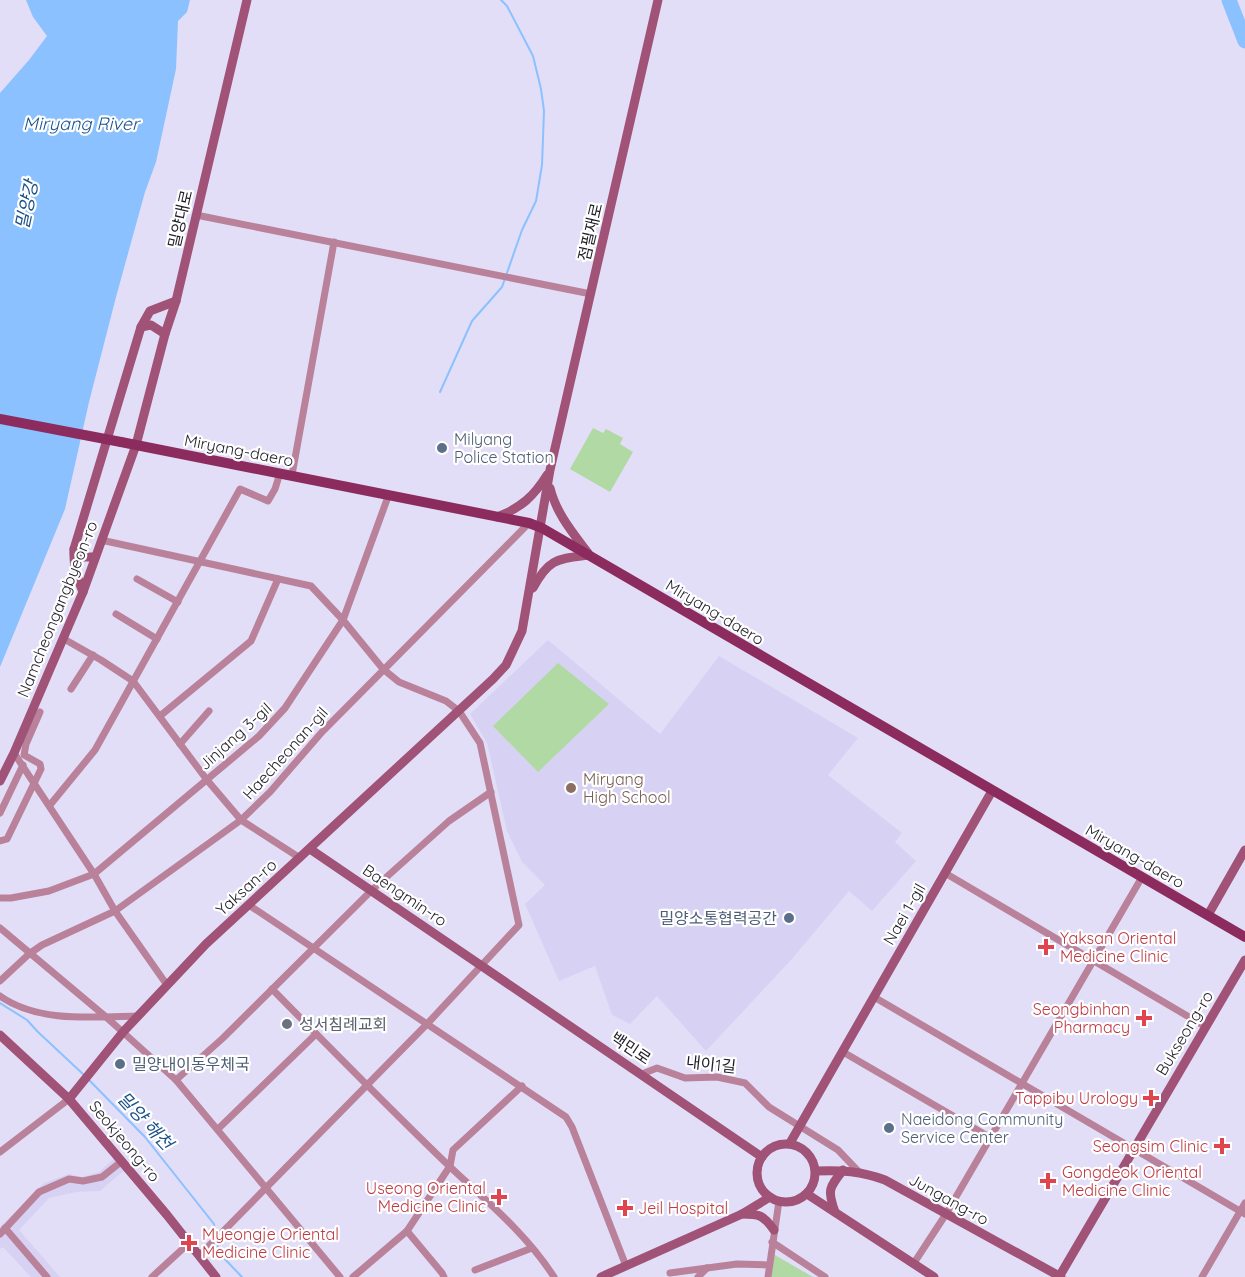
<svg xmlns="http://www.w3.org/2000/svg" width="1245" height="1277" font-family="Quicksand,'Noto Sans KR',sans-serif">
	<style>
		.built { fill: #d7d2f3 }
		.green { fill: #b1d9a4 }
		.water { fill: #8bc1ff }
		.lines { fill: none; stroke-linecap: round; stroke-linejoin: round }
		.stream { stroke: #8bc1ff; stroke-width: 2 }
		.river { stroke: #8bc1ff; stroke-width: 15 }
		.street { stroke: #b9829a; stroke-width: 7 }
		.secondary { stroke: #a05277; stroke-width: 9 }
		.primary { stroke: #8c2b5e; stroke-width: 10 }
		.primary-bridge { stroke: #8c2b5e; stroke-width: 10 }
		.service-dot { fill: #5c6f8a; stroke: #fff; stroke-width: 2 }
		.education-dot { fill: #8d6e63; stroke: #fff; stroke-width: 2 }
		.health-dot { fill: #e0444e; stroke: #fff; stroke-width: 2 }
		.worship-dot { fill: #6b7280; stroke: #fff; stroke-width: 2 }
		.labels { text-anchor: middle; stroke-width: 4.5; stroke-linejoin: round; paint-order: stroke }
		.street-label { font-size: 16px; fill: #1f1d26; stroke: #fff }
		.service-label { font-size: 16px; fill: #4e5e75; stroke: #fff; text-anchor: start }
		.education-label { font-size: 16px; fill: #785e54; stroke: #fff; text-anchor: start }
		.health-label { font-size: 16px; fill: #be3a42; stroke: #fff; text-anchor: start }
		.worship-label { font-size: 16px; fill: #5b616d; stroke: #fff; text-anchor: start }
		.water-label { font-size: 18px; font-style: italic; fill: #1c528a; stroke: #fff }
	</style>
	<rect width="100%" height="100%" fill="#e2def8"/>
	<g class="built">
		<path d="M 548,640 L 660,734 L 719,656 L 858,738 L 828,775 L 902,833 L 895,842 L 916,861 L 872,911 L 849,891 L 791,960 L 706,1051 L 657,996 L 630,1024 L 612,1015 L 595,966 L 559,981 L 525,904 L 545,885 L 522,862 L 507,831 L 487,743 L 470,714 Z"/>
		<path d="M 118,1155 L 128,1167 L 100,1191 L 76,1192 L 49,1198 L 19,1230 L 60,1277 L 31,1277 L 3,1247 L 0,1249 L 0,1227 L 44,1183 L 69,1174 L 82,1177 L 99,1172 Z"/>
	</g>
	<g class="green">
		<path d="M 593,428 L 603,433 L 606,429 L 623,438 L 620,444 L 633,452 L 610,492 L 570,469 Z"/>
		<path d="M 558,663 L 609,704 L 538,772 L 493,726 Z"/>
		<path d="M 773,1254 L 813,1277 L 771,1277 Z"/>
	</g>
	<path class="water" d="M 26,0 L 190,0 L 187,12 L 178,21 L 176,69 L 156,162 L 145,192 L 116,297 L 89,402 L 65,509 L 0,667 L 0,93 L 29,60 L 47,36 L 33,17 Z"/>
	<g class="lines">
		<g class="stream">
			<path d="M 440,392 L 472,321 L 502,287 L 522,230 L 536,201 L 542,165 L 544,111 L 541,89 L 533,56 L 507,6 L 501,0"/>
			<path d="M 0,1003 L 27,1020 L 38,1032 L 84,1075"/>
			<path d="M 88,1079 L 145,1137 L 214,1224 L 216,1236"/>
			<path d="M 217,1242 L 220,1254 L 242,1277"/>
		</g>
		<path class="river" d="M 1229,0 L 1245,41"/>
		<g class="street">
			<path d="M 196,215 L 591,294"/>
			<path d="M 292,475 L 334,242"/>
			<path d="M 101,540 L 311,586 L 343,620 L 383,669 L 399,682 L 446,701 L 459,711 L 480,743 L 519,925 L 428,1023 L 199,1256"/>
			<path d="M 137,579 L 178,602"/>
			<path d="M 116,614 L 157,639"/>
			<path d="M 64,639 L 101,660 L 133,681 L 207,780 L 241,820 L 300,858"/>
			<path d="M 71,689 L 93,655"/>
			<path d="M 160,716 L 251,641 L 278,579"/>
			<path d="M 180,744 L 209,711"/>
			<path d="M 14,753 L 94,874 L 115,911 L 167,985"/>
			<path d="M 50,805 L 95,750 L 240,489 L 268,501 L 275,489 L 280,473"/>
			<path d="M 0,813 L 23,765"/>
			<path d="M 0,841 L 7,839 L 41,769 L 40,764 L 24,755 L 26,744 L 40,712"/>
			<path d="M 945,873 L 1206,1027"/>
			<path d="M 0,898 L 11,898 L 49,891 L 94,874 L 259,736 L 285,708 L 343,620 L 389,494"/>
			<path d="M 249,905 L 566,1117 L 572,1127 L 626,1266"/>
			<path d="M 0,928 L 106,1017 L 176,1080 L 340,1277"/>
			<path d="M 0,981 L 29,954 L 42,945 L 115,911 L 241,820 L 270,792 L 322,732 L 529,523"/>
			<path d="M 272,989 C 330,1048 388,1107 447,1164 C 485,1200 526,1233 554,1277"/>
			<path d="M 0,996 C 38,1023 94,1017 138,1016"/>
			<path d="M 874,997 L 1245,1214"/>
			<path d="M 843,1052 L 991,1138"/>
			<path d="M 642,1074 L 657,1068 L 685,1078 L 717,1077 L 745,1083 L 769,1107 L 838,1150 L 858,1171"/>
			<path d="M 176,1080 L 223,1038 L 372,890 L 449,821 L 491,792"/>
			<path d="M 218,1129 L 316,1034"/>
			<path d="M 0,1152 L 69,1099"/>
			<path d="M 5,1228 L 47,1277"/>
			<path d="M 407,1231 L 442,1273 L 444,1277"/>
			<path d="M 0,1234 L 39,1192 L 69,1179 L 83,1181 L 102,1177 L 122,1161"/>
			<path d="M 772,1242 L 825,1277"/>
			<path d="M 914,1263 L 946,1214 L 1142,877"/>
			<path d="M 475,1270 L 532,1248"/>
			<path d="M 670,1273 L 737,1264 L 769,1265"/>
			<path d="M 152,1277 L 189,1243"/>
			<path d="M 353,1277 L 407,1231 L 450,1166 L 453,1150 L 522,1086"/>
			<path d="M 698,1277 L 707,1268"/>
			<path d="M 768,1277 L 779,1201"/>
			<path d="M 1202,1277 L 1245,1203"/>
		</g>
		<g class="secondary">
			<path d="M 141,327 L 151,325 L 165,334"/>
			<path d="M 550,488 C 556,513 573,533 588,553"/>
			<path d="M 497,517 C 521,508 534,496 547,475"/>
			<path d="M 74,549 L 84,557 L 95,557"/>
			<path d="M 533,588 C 549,558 558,559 589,555"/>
			<path d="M 83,592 C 77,577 73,565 74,549 L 141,327 L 150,311 L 176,301"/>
			<path d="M 0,781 L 14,753 L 83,592 L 136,445 L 165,334 L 176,301 L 247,0"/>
			<path d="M 310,849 L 762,1157"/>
			<path d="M 1208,915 L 1245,850"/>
			<path d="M 0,1035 L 69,1099 L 167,1215 L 216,1277"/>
			<path d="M 69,1099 L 123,1032 L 206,944 L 493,679 L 506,665 L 522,631 L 550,470 L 658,0"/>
			<path d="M 790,1143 L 992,791"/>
			<circle cx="786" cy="1173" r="29"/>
			<path d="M 816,1171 C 841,1170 861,1171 885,1180 L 1061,1277"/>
			<path d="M 807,1194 L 934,1277"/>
			<path d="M 835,1212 C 827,1190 829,1188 843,1170"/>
			<path d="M 742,1214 C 760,1214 763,1215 774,1230"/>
			<path d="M 601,1277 L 742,1214 L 770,1197"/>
			<path d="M 1059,1277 L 1245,960"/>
		</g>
		<path class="primary" d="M 121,442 L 529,523 L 542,528 L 1245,937"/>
		<path class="primary-bridge" d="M 0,419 L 121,442"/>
	</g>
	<g class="service-dot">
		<circle cx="442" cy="448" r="6"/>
		<circle cx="789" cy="918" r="6"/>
		<circle cx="120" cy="1064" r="6"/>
		<circle cx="889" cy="1128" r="6"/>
	</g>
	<circle class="education-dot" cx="571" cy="788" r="6"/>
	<g class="health-dot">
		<path d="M1043 938h6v6h6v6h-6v6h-6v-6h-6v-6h6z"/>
		<path d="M1141 1009h6v6h6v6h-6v6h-6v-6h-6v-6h6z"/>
		<path d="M1148 1089h6v6h6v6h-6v6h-6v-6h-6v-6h6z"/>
		<path d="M1219 1137h6v6h6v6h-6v6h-6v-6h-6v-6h6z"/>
		<path d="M1045 1172h6v6h6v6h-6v6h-6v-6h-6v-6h6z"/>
		<path d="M496 1188h6v6h6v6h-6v6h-6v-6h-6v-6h6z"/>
		<path d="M622 1199h6v6h6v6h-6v6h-6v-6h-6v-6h6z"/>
		<path d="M186 1234h6v6h6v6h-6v6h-6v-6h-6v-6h6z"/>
	</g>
	<circle class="worship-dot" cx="287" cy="1024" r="6"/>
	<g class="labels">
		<g class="street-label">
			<text transform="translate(180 219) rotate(-77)" y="6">밀양대로</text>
			<text transform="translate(590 232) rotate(-77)" y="6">점필재로</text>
			<text transform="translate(239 450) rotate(11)" y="6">Miryang-daero</text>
			<text transform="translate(57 609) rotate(-68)" y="6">Namcheongangbyeon-ro</text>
			<text transform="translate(715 612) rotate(31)" y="6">Miryang-daero</text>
			<text transform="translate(235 736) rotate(-42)" y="6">Jinjang 3-gil</text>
			<text transform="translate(285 753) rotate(-48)" y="6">Haecheonan-gil</text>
			<text transform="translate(1135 856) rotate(30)" y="6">Miryang-daero</text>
			<text transform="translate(246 887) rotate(-42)" y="6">Yaksan-ro</text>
			<text transform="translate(405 895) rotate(34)" y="6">Baengmin-ro</text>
			<text transform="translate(904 914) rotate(-60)" y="6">Naei 1-gil</text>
			<text transform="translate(1184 1033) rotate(-59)" y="6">Bukseong-ro</text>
			<text transform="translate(631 1048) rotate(34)" y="6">백민로</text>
			<text transform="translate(711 1064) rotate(6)" y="6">내이1길</text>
			<text transform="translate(125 1141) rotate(50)" y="6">Seokjeong-ro</text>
			<text transform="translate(949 1199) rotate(29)" y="6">Jungang-ro</text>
		</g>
		<g class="service-label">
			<text x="454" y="445">Milyang<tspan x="454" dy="18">Police Station</tspan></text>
			<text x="777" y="924" text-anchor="end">밀양소통협력공간</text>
			<text x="132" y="1070">밀양내이동우체국</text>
			<text x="901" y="1125">Naeidong Community<tspan x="901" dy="18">Service Center</tspan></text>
		</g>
		<g class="education-label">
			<text x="583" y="785">Miryang<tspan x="583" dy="18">High School</tspan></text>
		</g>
		<g class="health-label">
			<text x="1060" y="944">Yaksan Oriental<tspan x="1060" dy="18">Medicine Clinic</tspan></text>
			<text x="1130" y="1015" text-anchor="end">Seongbinhan<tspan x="1130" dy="18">Pharmacy</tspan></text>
			<text x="1138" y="1104" text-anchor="end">Tappibu Urology</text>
			<text x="1208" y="1152" text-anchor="end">Seongsim Clinic</text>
			<text x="1062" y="1178">Gongdeok Oriental<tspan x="1062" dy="18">Medicine Clinic</tspan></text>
			<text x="486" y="1194" text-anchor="end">Useong Oriental<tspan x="486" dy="18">Medicine Clinic</tspan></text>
			<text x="638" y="1214">Jeil Hospital</text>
			<text x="202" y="1240">Myeongje Oriental<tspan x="202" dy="18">Medicine Clinic</tspan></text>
		</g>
		<g class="worship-label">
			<text x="299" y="1030">성서침례교회</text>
		</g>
		<g class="water-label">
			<text x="81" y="130">Miryang River</text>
			<text transform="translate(27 205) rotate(-78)" y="6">밀양강</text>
			<text transform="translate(145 1121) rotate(47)" y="6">밀양 해천</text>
		</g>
	</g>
</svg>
